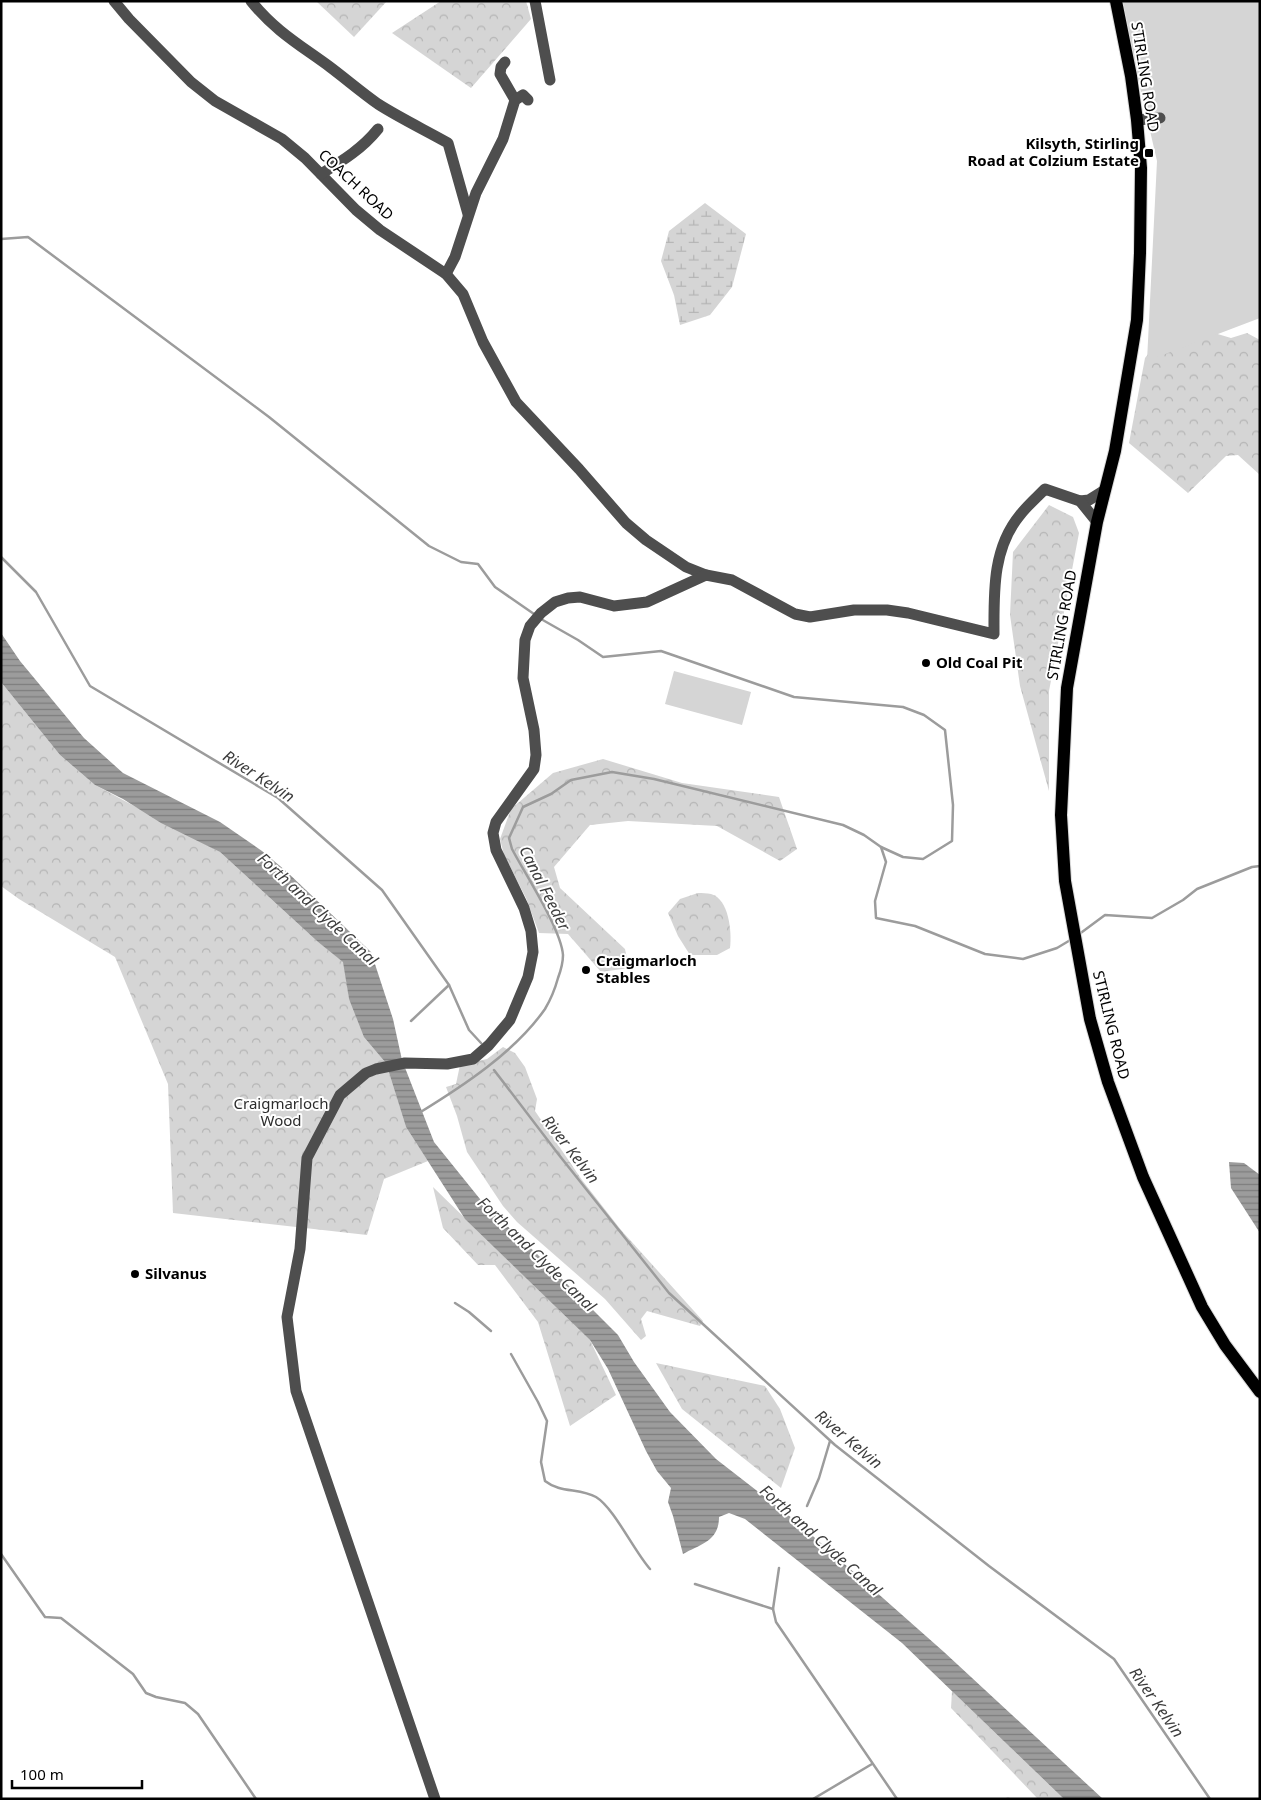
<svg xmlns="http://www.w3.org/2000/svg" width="1261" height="1800" font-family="'Noto Sans',sans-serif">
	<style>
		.forest { fill: url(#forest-crowns) }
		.wetland { fill: url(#wetland-marsh) }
		.green { fill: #d5d5d5 }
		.water { fill: url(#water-rules) }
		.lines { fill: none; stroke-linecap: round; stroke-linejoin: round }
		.stream { stroke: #9c9c9c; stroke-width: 2.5 }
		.major-casing { stroke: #dbdbdb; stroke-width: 14 }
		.minor { stroke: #4e4e4e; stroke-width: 11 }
		.major { stroke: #000; stroke-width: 12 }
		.poi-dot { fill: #000; stroke: #fff; stroke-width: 2 }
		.labels { text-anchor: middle; stroke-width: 4; stroke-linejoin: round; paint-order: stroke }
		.street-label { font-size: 15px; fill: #000; stroke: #fff }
		.poi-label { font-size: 15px; font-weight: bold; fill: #000; stroke: #fff; text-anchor: start }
		.park-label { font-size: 15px; fill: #2c2c2c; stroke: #fff }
		.water-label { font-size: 16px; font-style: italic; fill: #3d3d3d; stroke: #fff }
	</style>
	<defs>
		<pattern id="forest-crowns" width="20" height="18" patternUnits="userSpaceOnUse" patternTransform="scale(1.25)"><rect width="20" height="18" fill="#d5d5d5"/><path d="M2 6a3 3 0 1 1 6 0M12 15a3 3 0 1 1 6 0" fill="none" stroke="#b5b5b5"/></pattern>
		<pattern id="wetland-marsh" width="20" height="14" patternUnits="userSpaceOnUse" patternTransform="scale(1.25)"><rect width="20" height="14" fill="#d5d5d5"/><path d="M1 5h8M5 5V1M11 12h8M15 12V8" fill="none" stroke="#b5b5b5"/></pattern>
		<pattern id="water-rules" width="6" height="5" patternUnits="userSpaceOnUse" patternTransform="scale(1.25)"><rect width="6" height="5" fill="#9c9c9c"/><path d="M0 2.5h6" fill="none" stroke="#7d7d7d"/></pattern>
	</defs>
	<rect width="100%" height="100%" fill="#fff"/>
	<g class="forest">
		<path d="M 316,1 L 387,1 L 354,37 Z"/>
		<path d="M 441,1 L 526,1 L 531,19 L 471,88 L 392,33 Z"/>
		<path d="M 1174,321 L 1231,338 L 1247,333 L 1260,340 L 1260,475 L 1238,455 L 1226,456 L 1188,493 L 1129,443 L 1145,358 Z"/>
		<path d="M 1049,505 L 1073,517 L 1079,533 L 1049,691 L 1049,791 L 1020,686 L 1010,615 L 1013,552 Z"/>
		<path d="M 1,682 L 60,755 L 95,785 L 220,852 L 318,942 L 344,962 L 349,999 L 386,1063 L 406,1127 L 428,1161 L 384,1179 L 367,1235 L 173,1213 L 168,1084 L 115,957 L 19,899 L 1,886 Z"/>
		<path d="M 603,759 L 682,783 L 779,797 L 797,849 L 780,861 L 717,826 L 628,821 L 590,825 L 554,867 L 560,888 L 625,949 L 629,968 L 601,972 L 568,934 L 539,933 L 526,898 L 504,855 L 500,839 L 511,809 L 553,773 Z"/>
		<path d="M 698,893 C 702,893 707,893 711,894 C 729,899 732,932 730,948 L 717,955 L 690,955 L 678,936 L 668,913 L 680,899 Z"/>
		<path d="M 503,1047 L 515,1053 L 525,1067 L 537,1099 L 535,1111 L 582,1180 L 621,1230 L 703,1321 L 700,1326 L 647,1311 L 641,1319 L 646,1336 L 641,1340 L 605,1299 L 517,1222 L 503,1206 L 467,1152 L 457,1116 L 446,1087 L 456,1084 L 460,1065 L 487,1059 Z"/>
		<path d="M 433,1187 L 590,1340 L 616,1395 L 570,1426 L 538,1322 L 495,1265 L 478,1265 L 443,1228 Z"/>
		<path d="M 656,1363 L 765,1386 L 780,1409 L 795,1448 L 781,1488 L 682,1409 Z"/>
		<path d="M 952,1691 L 1064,1799 L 1038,1799 L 951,1708 Z"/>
	</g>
	<path class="wetland" d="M 705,203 L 746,234 L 732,287 L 710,315 L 680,325 L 674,295 L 661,261 L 669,231 Z"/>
	<g class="green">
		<path d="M 1120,1 L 1260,1 L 1260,318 L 1147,361 L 1157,161 Z"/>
		<path d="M 674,671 L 751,692 L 742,725 L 665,704 Z"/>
	</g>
	<g class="water">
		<path d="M 1,633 L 20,661 L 84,738 L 123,773 L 220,822 L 262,851 L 286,871 L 371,952 L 393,1019 L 402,1060 L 434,1142 L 484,1204 L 537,1254 L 618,1335 L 634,1362 L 670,1412 L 716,1459 L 797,1522 L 944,1652 L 1103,1799 L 1064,1799 L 902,1643 L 745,1519 L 729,1513 L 719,1517 C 719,1541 701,1544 683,1554 L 673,1516 L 668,1502 L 671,1488 L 657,1471 L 646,1451 L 608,1369 L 590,1340 L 465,1219 L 406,1127 L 386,1063 L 364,1037 L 349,999 L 343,962 L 318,942 L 220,852 L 161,823 L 123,799 L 95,785 L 60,755 L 1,682 Z"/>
		<path d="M 1229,1162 L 1244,1163 L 1260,1175 L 1260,1233 L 1231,1188 Z"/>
	</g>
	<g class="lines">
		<g class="stream">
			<path d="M 1,239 L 28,237 L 269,417 L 429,546 L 461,562 L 478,564 L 495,587 L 534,614"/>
			<path d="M 1,557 L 36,592 L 90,686 L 278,798 L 382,890 L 449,985 L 469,1030 L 481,1043"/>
			<path d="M 541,619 L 578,640 L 603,657 L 661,651 L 794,697 L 903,707 L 924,715 L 945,730 L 953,805 L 952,841 L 923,859 L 903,857 L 881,847 L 886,862 L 875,901 L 876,918 L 915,926 L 985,954 L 1023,959 L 1057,948 L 1072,939"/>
			<path d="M 1078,935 L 1105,915 L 1152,918 L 1183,900 L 1197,889 L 1252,867 L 1260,866"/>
			<path d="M 411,1021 L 449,985"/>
			<path d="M 494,1070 L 559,1155 L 669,1293 L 835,1445 L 989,1566 L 1114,1659 L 1210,1799"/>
			<path d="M 419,1113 C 463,1086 515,1052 545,1009 C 551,999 555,989 558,978 C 561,970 563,963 563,955 C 561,929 525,874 512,849 L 509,838 L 523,807 L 551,794 L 571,780 L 612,772 L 654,779 L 843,825 L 864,835 L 881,847"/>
			<path d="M 455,1303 L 469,1312 L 491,1331"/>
			<path d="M 511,1354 L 538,1402 L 547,1421 L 541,1462 L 545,1481 C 560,1493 580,1488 596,1497 C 614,1508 634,1551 650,1569"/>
			<path d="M 807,1506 L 819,1478 L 830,1441"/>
			<path d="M 1,1554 L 45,1617 L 61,1618 L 133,1674 L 146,1693 L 156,1697 L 185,1703 L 198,1714 L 256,1799"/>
			<path d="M 779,1568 L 773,1609 L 776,1622 L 897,1799"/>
			<path d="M 695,1584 L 773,1609"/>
			<path d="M 813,1799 L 872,1764"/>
			<path d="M 1007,1799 L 1009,1799"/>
		</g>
		<g class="major-casing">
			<path id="major" d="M 1116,1 L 1131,76 L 1137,120 L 1141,168 L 1140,253 L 1137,320 L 1115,451 L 1097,522 L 1067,688 L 1061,815 L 1065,881 L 1090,1019 L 1108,1082 L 1143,1177 L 1202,1307 L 1225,1345 L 1260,1392"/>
		</g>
		<g class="minor">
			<path d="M 114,1 L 129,19 L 191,82 L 215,101 L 282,139 L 305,158 L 356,210 L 380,230 L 446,274 L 463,294 L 483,342 L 516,402 L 579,469 L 626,523 L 646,540 L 686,567 L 706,575"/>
			<path d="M 251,1 C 275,31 300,45 330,67 C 346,79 361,92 378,104 C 400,118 425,130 448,143 L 468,214"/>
			<path d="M 535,1 L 550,80"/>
			<path d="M 505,62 L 501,67 L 500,74 L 515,100"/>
			<path d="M 1137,120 L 1160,118"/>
			<path d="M 321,174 C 342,161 362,149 378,129"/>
			<path d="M 446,274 L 455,257 L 476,193 L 503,139 L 515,100 L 523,95 L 528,100"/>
			<path d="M 1080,501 L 1089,500 L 1105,490"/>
			<path d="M 435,1799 L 296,1391 L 287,1317 L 300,1249 L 307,1158 L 340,1095 L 366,1073 L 376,1069 L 405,1063 L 447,1064 L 473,1059 L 489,1045 L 510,1020 L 528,977 L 533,952 L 531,931 L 524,908 L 496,850 L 493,833 L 496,822 L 534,769 L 536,755 L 534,730 L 523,678 L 525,640 L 530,626 L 541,613 L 555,602 L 568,598 L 580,597 L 614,606 L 647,602 L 706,575 L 732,580 L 795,614 L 810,617 L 854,610 L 887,610 L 908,613 L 994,634 C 994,593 992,549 1020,515 C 1027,506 1036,498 1045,489 L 1080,501 L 1097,522"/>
		</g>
		<use href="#major" class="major"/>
	</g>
	<g class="poi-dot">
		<rect x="1144" y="148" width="10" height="10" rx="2.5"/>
		<circle cx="926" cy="663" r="5"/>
		<circle cx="586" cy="970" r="5"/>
		<circle cx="135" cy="1274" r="5"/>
	</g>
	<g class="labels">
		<g class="street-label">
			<text transform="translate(1145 77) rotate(81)" y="5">STIRLING ROAD</text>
			<text transform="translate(356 185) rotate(43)" y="5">COACH ROAD</text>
			<text transform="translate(1062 625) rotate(-80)" y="5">STIRLING ROAD</text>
			<text transform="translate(1111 1025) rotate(76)" y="5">STIRLING ROAD</text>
		</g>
		<g class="poi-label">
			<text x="1139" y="149" text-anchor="end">Kilsyth, Stirling<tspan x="1139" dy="17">Road at Colzium Estate</tspan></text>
			<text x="936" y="668">Old Coal Pit</text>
			<text x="596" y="966">Craigmarloch<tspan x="596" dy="17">Stables</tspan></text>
			<text x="145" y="1279">Silvanus</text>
		</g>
		<g class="park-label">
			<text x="281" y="1109">Craigmarloch<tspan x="281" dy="17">Wood</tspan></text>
		</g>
		<g class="water-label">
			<text transform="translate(259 776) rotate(33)" y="6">River Kelvin</text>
			<text transform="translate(545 888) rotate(63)" y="6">Canal Feeder</text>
			<text transform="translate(318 909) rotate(43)" y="6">Forth and Clyde Canal</text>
			<text transform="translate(571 1149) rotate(52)" y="6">River Kelvin</text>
			<text transform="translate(537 1254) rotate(44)" y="6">Forth and Clyde Canal</text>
			<text transform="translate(849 1439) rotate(40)" y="6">River Kelvin</text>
			<text transform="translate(821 1540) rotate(42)" y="6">Forth and Clyde Canal</text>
			<text transform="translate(1157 1702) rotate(55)" y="6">River Kelvin</text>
		</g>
	</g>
	<rect width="1261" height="1800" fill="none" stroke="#000000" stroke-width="5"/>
	<path d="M12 1780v8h130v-8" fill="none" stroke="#000000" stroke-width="2.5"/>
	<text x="20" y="1780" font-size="15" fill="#000000" stroke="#ffffff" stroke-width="4" paint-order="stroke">100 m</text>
</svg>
